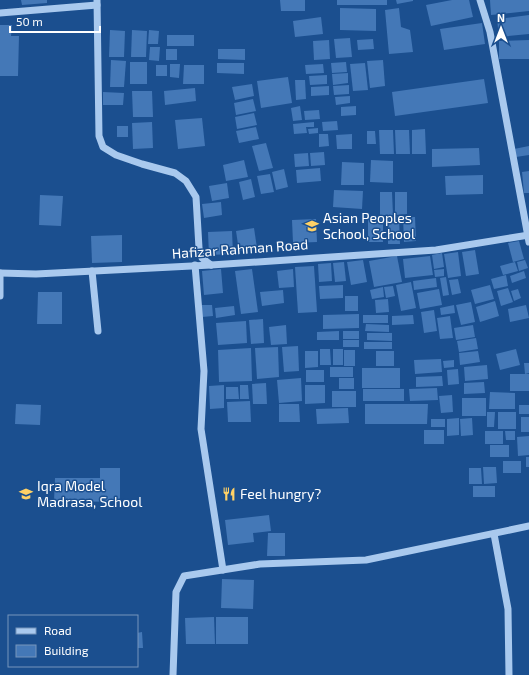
<svg xmlns="http://www.w3.org/2000/svg" width="529" height="675" font-family="'Exo 2',sans-serif">
	<style>
		.building { fill: #4478b7 }
		.lines { fill: none; stroke-linecap: round; stroke-linejoin: round }
		.minor { stroke: #a9c9ee; stroke-width: 7 }
		.labels { text-anchor: middle; stroke-width: 3; stroke-linejoin: round; paint-order: stroke }
		.poi-label { font-size: 14px; fill: #fff; stroke: #1b4f8f; text-anchor: start }
		.street-label { font-size: 14px; fill: #fff; stroke: #1b4f8f }
	</style>
	<rect width="100%" height="100%" fill="#1b4f8f"/>
	<g class="building">
		<path d="M 21,0 L 47,0 L 47,3 L 22,5 Z"/>
		<path d="M 280,0 L 305,0 L 305,11 L 281,11 Z"/>
		<rect x="337" y="0" width="50" height="5"/>
		<path d="M 396,0 L 413,0 L 413,1 L 397,4 Z"/>
		<path d="M 452,0 L 469,0 L 473,17 L 431,26 L 426,5 Z"/>
		<path d="M 490,0 L 529,0 L 529,11 L 491,15 Z"/>
		<path d="M 340,8 L 376,9 L 376,31 L 340,30 Z"/>
		<path d="M 399,8 L 401,27 L 410,30 L 413,52 L 389,54 L 385,10 Z"/>
		<path d="M 529,15 L 529,34 L 499,37 L 497,19 Z"/>
		<path d="M 321,17 L 323,34 L 295,37 L 293,21 Z"/>
		<path d="M 482,23 L 485,44 L 444,50 L 440,29 Z"/>
		<path d="M 0,25 L 12,25 L 11,36 L 19,36 L 18,76 L 0,76 Z"/>
		<path d="M 110,30 L 125,31 L 124,57 L 109,57 Z"/>
		<path d="M 132,30 L 147,31 L 146,57 L 131,57 Z"/>
		<path d="M 149,30 L 159,31 L 158,44 L 148,44 Z"/>
		<rect x="167" y="35" width="27" height="11"/>
		<path d="M 350,38 L 352,57 L 336,58 L 334,39 Z"/>
		<path d="M 373,39 L 374,49 L 358,50 L 357,40 Z"/>
		<path d="M 329,40 L 330,59 L 314,60 L 313,41 Z"/>
		<path d="M 529,40 L 529,59 L 499,59 L 499,41 Z"/>
		<path d="M 150,47 L 160,47 L 159,61 L 149,60 Z"/>
		<rect x="166" y="49" width="11" height="11"/>
		<path d="M 218,49 L 245,49 L 245,60 L 218,59 Z"/>
		<path d="M 111,60 L 126,61 L 124,87 L 110,87 Z"/>
		<path d="M 383,60 L 385,86 L 370,88 L 367,61 Z"/>
		<rect x="130" y="62" width="17" height="22"/>
		<path d="M 346,62 L 347,72 L 332,73 L 331,63 Z"/>
		<path d="M 217,63 L 244,63 L 244,74 L 217,73 Z"/>
		<path d="M 365,63 L 368,90 L 353,91 L 350,64 Z"/>
		<path d="M 170,64 L 180,64 L 179,78 L 170,77 Z"/>
		<path d="M 323,64 L 324,73 L 306,74 L 305,65 Z"/>
		<rect x="156" y="65" width="11" height="11"/>
		<path d="M 184,65 L 204,65 L 204,84 L 183,84 Z"/>
		<path d="M 348,73 L 348,83 L 333,85 L 332,74 Z"/>
		<path d="M 327,75 L 327,84 L 310,85 L 309,76 Z"/>
		<path d="M 288,77 L 292,103 L 261,108 L 257,81 Z"/>
		<path d="M 484,79 L 488,103 L 395,116 L 392,92 Z"/>
		<path d="M 295,80 L 305,80 L 306,99 L 296,100 Z"/>
		<path d="M 252,84 L 254,96 L 235,100 L 232,87 Z"/>
		<path d="M 349,85 L 349,94 L 334,95 L 333,86 Z"/>
		<path d="M 329,86 L 329,95 L 311,96 L 311,87 Z"/>
		<path d="M 195,88 L 196,101 L 165,105 L 164,91 Z"/>
		<path d="M 132,91 L 152,91 L 153,117 L 133,117 Z"/>
		<path d="M 103,92 L 124,93 L 123,105 L 103,105 Z"/>
		<path d="M 350,96 L 350,103 L 336,105 L 335,97 Z"/>
		<path d="M 253,99 L 256,111 L 236,115 L 234,103 Z"/>
		<path d="M 300,106 L 302,120 L 293,121 L 291,108 Z"/>
		<path d="M 356,106 L 356,115 L 341,116 L 341,107 Z"/>
		<path d="M 319,110 L 320,119 L 305,120 L 304,111 Z"/>
		<path d="M 254,113 L 257,125 L 237,129 L 235,117 Z"/>
		<path d="M 202,118 L 205,146 L 178,149 L 175,120 Z"/>
		<path d="M 337,121 L 338,130 L 323,131 L 322,122 Z"/>
		<path d="M 152,122 L 153,148 L 133,149 L 132,123 Z"/>
		<path d="M 314,122 L 314,127 L 306,127 L 307,133 L 294,134 L 293,124 Z"/>
		<rect x="117" y="126" width="11" height="11"/>
		<path d="M 256,127 L 259,139 L 239,143 L 236,131 Z"/>
		<path d="M 318,128 L 318,133 L 309,134 L 308,129 Z"/>
		<path d="M 425,129 L 426,154 L 412,154 L 412,130 Z"/>
		<path d="M 379,130 L 393,130 L 394,154 L 380,154 Z"/>
		<path d="M 395,130 L 409,130 L 410,154 L 396,154 Z"/>
		<path d="M 367,131 L 375,131 L 376,144 L 367,144 Z"/>
		<path d="M 319,134 L 328,134 L 329,146 L 319,147 Z"/>
		<path d="M 352,134 L 352,149 L 337,149 L 336,135 Z"/>
		<path d="M 266,143 L 273,168 L 259,171 L 252,146 Z"/>
		<path d="M 529,146 L 529,155 L 516,157 L 514,149 Z"/>
		<path d="M 479,148 L 480,165 L 432,167 L 432,149 Z"/>
		<path d="M 324,152 L 325,165 L 311,166 L 310,153 Z"/>
		<path d="M 308,153 L 309,166 L 295,167 L 294,154 Z"/>
		<path d="M 244,160 L 248,177 L 226,181 L 223,165 Z"/>
		<path d="M 371,160 L 393,161 L 393,183 L 370,182 Z"/>
		<path d="M 342,162 L 364,163 L 364,185 L 341,185 Z"/>
		<path d="M 320,168 L 321,181 L 297,183 L 296,170 Z"/>
		<path d="M 284,169 L 288,187 L 276,190 L 272,172 Z"/>
		<path d="M 529,171 L 529,193 L 524,193 L 522,172 Z"/>
		<path d="M 270,174 L 274,192 L 261,194 L 257,176 Z"/>
		<path d="M 483,175 L 483,194 L 446,195 L 445,176 Z"/>
		<path d="M 251,179 L 255,197 L 243,200 L 239,182 Z"/>
		<path d="M 227,183 L 229,198 L 212,201 L 209,186 Z"/>
		<path d="M 334,190 L 363,191 L 362,209 L 333,207 Z"/>
		<path d="M 380,192 L 392,192 L 393,215 L 380,215 Z"/>
		<path d="M 395,192 L 407,192 L 407,214 L 395,215 Z"/>
		<path d="M 40,195 L 63,196 L 61,226 L 39,225 Z"/>
		<path d="M 221,202 L 222,215 L 204,218 L 202,204 Z"/>
		<path d="M 388,216 L 399,216 L 400,244 L 388,244 Z"/>
		<rect x="368" y="217" width="15" height="25"/>
		<path d="M 403,217 L 415,217 L 416,241 L 404,242 Z"/>
		<path d="M 316,219 L 317,242 L 293,243 L 292,220 Z"/>
		<path d="M 254,228 L 257,248 L 239,251 L 236,231 Z"/>
		<path d="M 232,231 L 233,254 L 209,255 L 208,232 Z"/>
		<path d="M 122,235 L 122,262 L 92,263 L 91,236 Z"/>
		<path d="M 519,241 L 524,259 L 513,262 L 508,243 Z"/>
		<path d="M 475,250 L 479,274 L 466,276 L 462,252 Z"/>
		<path d="M 458,252 L 461,276 L 448,278 L 444,254 Z"/>
		<path d="M 442,253 L 444,267 L 434,269 L 432,255 Z"/>
		<path d="M 397,256 L 402,282 L 374,287 L 369,261 Z"/>
		<path d="M 430,256 L 433,275 L 405,278 L 403,259 Z"/>
		<path d="M 363,260 L 367,282 L 351,285 L 347,262 Z"/>
		<path d="M 525,260 L 528,268 L 519,271 L 517,262 Z"/>
		<path d="M 344,262 L 346,281 L 335,282 L 333,263 Z"/>
		<path d="M 515,262 L 518,271 L 503,275 L 500,266 Z"/>
		<path d="M 331,263 L 332,281 L 319,282 L 318,264 Z"/>
		<path d="M 314,266 L 317,312 L 298,313 L 295,267 Z"/>
		<path d="M 221,269 L 223,293 L 204,295 L 202,271 Z"/>
		<path d="M 252,269 L 258,312 L 241,314 L 235,271 Z"/>
		<path d="M 293,269 L 294,287 L 279,288 L 277,271 Z"/>
		<path d="M 444,269 L 444,276 L 435,277 L 434,270 Z"/>
		<path d="M 524,271 L 526,278 L 512,283 L 510,276 Z"/>
		<path d="M 506,275 L 508,286 L 494,289 L 491,279 Z"/>
		<path d="M 446,277 L 449,295 L 443,296 L 440,278 Z"/>
		<path d="M 436,278 L 437,287 L 414,290 L 413,281 Z"/>
		<path d="M 458,279 L 461,293 L 452,295 L 449,280 Z"/>
		<path d="M 411,282 L 416,308 L 401,311 L 396,285 Z"/>
		<path d="M 343,285 L 343,298 L 320,299 L 319,286 Z"/>
		<path d="M 490,285 L 494,299 L 475,304 L 471,290 Z"/>
		<path d="M 393,286 L 395,296 L 386,298 L 384,287 Z"/>
		<path d="M 383,287 L 384,297 L 372,299 L 370,290 Z"/>
		<path d="M 508,288 L 513,302 L 501,306 L 497,291 Z"/>
		<path d="M 439,289 L 442,305 L 420,309 L 417,293 Z"/>
		<path d="M 518,289 L 521,298 L 514,301 L 511,291 Z"/>
		<path d="M 283,290 L 284,303 L 262,306 L 260,292 Z"/>
		<path d="M 38,292 L 62,292 L 62,324 L 37,324 Z"/>
		<rect x="345" y="296" width="13" height="15"/>
		<path d="M 388,299 L 389,312 L 376,313 L 375,300 Z"/>
		<path d="M 495,301 L 499,316 L 480,322 L 476,307 Z"/>
		<path d="M 471,302 L 475,322 L 461,325 L 456,305 Z"/>
		<path d="M 202,305 L 212,305 L 213,316 L 202,317 Z"/>
		<path d="M 454,305 L 455,313 L 441,315 L 440,308 Z"/>
		<path d="M 526,305 L 529,318 L 510,322 L 508,309 Z"/>
		<path d="M 234,306 L 235,315 L 216,318 L 215,308 Z"/>
		<path d="M 434,310 L 437,331 L 424,333 L 421,312 Z"/>
		<path d="M 359,314 L 359,328 L 323,329 L 323,315 Z"/>
		<rect x="363" y="315" width="25" height="8"/>
		<path d="M 413,315 L 414,324 L 392,325 L 392,316 Z"/>
		<path d="M 450,316 L 453,338 L 440,339 L 437,318 Z"/>
		<path d="M 263,319 L 264,343 L 251,344 L 249,320 Z"/>
		<path d="M 246,321 L 247,343 L 218,345 L 216,323 Z"/>
		<path d="M 366,324 L 389,325 L 389,332 L 365,331 Z"/>
		<path d="M 286,325 L 287,344 L 271,345 L 269,327 Z"/>
		<path d="M 473,325 L 475,337 L 456,340 L 454,328 Z"/>
		<path d="M 339,331 L 339,340 L 317,340 L 317,332 Z"/>
		<rect x="343" y="331" width="16" height="8"/>
		<path d="M 367,333 L 392,333 L 392,341 L 367,340 Z"/>
		<path d="M 476,338 L 478,349 L 459,352 L 457,341 Z"/>
		<rect x="343" y="340" width="16" height="7"/>
		<rect x="364" y="342" width="28" height="7"/>
		<path d="M 298,346 L 299,371 L 284,372 L 282,347 Z"/>
		<path d="M 278,347 L 279,377 L 257,379 L 255,348 Z"/>
		<path d="M 251,348 L 252,381 L 219,382 L 218,350 Z"/>
		<path d="M 320,349 L 330,349 L 331,365 L 320,365 Z"/>
		<rect x="333" y="349" width="10" height="16"/>
		<path d="M 516,349 L 520,365 L 500,370 L 496,354 Z"/>
		<rect x="344" y="350" width="11" height="16"/>
		<path d="M 305,351 L 318,351 L 318,367 L 305,368 Z"/>
		<rect x="376" y="351" width="18" height="15"/>
		<path d="M 478,351 L 480,362 L 460,365 L 459,353 Z"/>
		<path d="M 441,359 L 442,372 L 415,374 L 414,360 Z"/>
		<path d="M 454,360 L 454,367 L 444,368 L 443,361 Z"/>
		<path d="M 524,363 L 529,363 L 529,373 L 525,374 Z"/>
		<path d="M 487,365 L 488,379 L 465,381 L 464,367 Z"/>
		<rect x="330" y="367" width="23" height="10"/>
		<rect x="362" y="368" width="38" height="20"/>
		<path d="M 458,369 L 459,384 L 448,385 L 447,370 Z"/>
		<rect x="306" y="370" width="18" height="12"/>
		<rect x="510" y="374" width="19" height="17"/>
		<path d="M 442,376 L 443,386 L 416,387 L 416,377 Z"/>
		<path d="M 301,378 L 302,401 L 279,403 L 277,380 Z"/>
		<rect x="339" y="378" width="15" height="11"/>
		<path d="M 484,382 L 485,393 L 464,394 L 464,383 Z"/>
		<path d="M 266,383 L 267,404 L 253,404 L 252,384 Z"/>
		<path d="M 224,385 L 224,408 L 210,409 L 209,386 Z"/>
		<path d="M 240,385 L 248,385 L 249,399 L 240,399 Z"/>
		<path d="M 305,385 L 325,385 L 325,403 L 305,404 Z"/>
		<path d="M 226,387 L 238,387 L 239,399 L 226,399 Z"/>
		<path d="M 437,388 L 438,400 L 410,401 L 409,389 Z"/>
		<rect x="363" y="389" width="41" height="12"/>
		<rect x="332" y="391" width="24" height="16"/>
		<path d="M 490,392 L 515,393 L 515,409 L 489,409 Z"/>
		<path d="M 452,395 L 453,412 L 441,413 L 439,396 Z"/>
		<rect x="462" y="398" width="24" height="18"/>
		<path d="M 250,401 L 251,422 L 228,422 L 227,402 Z"/>
		<path d="M 16,404 L 41,405 L 40,425 L 15,424 Z"/>
		<path d="M 279,404 L 299,404 L 300,422 L 279,422 Z"/>
		<path d="M 365,404 L 428,404 L 427,424 L 365,424 Z"/>
		<rect x="519" y="405" width="10" height="9"/>
		<path d="M 348,408 L 349,423 L 317,424 L 316,409 Z"/>
		<path d="M 487,412 L 495,412 L 494,427 L 487,427 Z"/>
		<rect x="498" y="412" width="18" height="17"/>
		<rect x="521" y="417" width="8" height="15"/>
		<path d="M 459,418 L 459,435 L 447,436 L 447,419 Z"/>
		<path d="M 472,418 L 473,435 L 461,436 L 460,419 Z"/>
		<rect x="431" y="419" width="14" height="8"/>
		<rect x="424" y="430" width="20" height="14"/>
		<rect x="485" y="431" width="18" height="13"/>
		<path d="M 505,431 L 515,431 L 515,440 L 506,440 Z"/>
		<path d="M 529,436 L 529,455 L 518,456 L 517,437 Z"/>
		<rect x="490" y="445" width="19" height="12"/>
		<rect x="526" y="457" width="3" height="10"/>
		<rect x="503" y="461" width="18" height="12"/>
		<path d="M 483,467 L 496,467 L 497,483 L 484,484 Z"/>
		<path d="M 100,468 L 120,468 L 120,502 L 54,501 L 55,478 L 100,478 Z"/>
		<path d="M 469,468 L 481,468 L 482,484 L 469,484 Z"/>
		<rect x="473" y="486" width="22" height="11"/>
		<path d="M 269,515 L 271,531 L 253,533 L 254,542 L 228,545 L 225,520 Z"/>
		<path d="M 268,533 L 285,533 L 285,556 L 267,556 Z"/>
		<path d="M 222,579 L 254,580 L 253,609 L 221,608 Z"/>
		<path d="M 214,617 L 215,644 L 186,644 L 185,618 Z"/>
		<rect x="216" y="617" width="32" height="27"/>
		<path d="M 142,632 L 143,648 L 137,648 L 137,633 Z"/>
	</g>
	<g class="lines">
		<g class="minor">
			<path d="M 97,0 L 99,136 L 103,147 L 116,155 L 142,164 L 175,173 L 186,181 L 196,197 L 199,248 L 202,258 L 211,265"/>
			<path d="M 480,0 L 490,32 L 529,242"/>
			<path d="M 0,13 L 97,5"/>
			<path d="M 195,265 L 204,371 L 201,429 L 223,570"/>
			<path d="M 92,271 L 98,331"/>
			<path d="M 0,273 L 36,274 L 211,265 L 436,250 L 529,235"/>
			<path d="M 0,296 L 0,273"/>
			<path d="M 494,534 L 508,609 L 509,675"/>
			<path d="M 173,675 L 176,592 L 184,576 L 260,564 L 366,560 L 529,526"/>
		</g>
	</g>
	<defs>
		<g id="school-bare" transform="scale(1.08)"><path d="M0-5L7-2L0 1L-7-2ZM-4 1L0 2.5L4 1V4Q0 6-4 4Z" fill="#ffd166" stroke="#1b4f8f" stroke-width="2.5" paint-order="stroke"/></g>
		<g id="restaurant-bare" transform="scale(1.08)"><path d="M-5-6h1v4h1v-4h1v4h1v-4h1v5L-1.5 .5V6h-2V.5L-5-1ZM5-6V6H3V1.5H1.5Q1.5-4 5-6Z" fill="#ffd166" stroke="#1b4f8f" stroke-width="2.5" paint-order="stroke"/></g>
	</defs>
	<g fill-rule="evenodd">
		<use href="#school-bare" x="312" y="226"/>
		<use href="#school-bare" x="26" y="494"/>
		<use href="#restaurant-bare" x="229" y="494"/>
	</g>
	<g class="labels">
		<g class="poi-label">
			<text x="323" y="223">Asian Peoples<tspan x="323" dy="16">School, School</tspan></text>
			<text x="37" y="491">Iqra Model<tspan x="37" dy="16">Madrasa, School</tspan></text>
			<text x="240" y="499">Feel hungry?</text>
		</g>
		<g class="street-label">
			<text transform="translate(240 249) rotate(-4)" y="5">Hafizar Rahman Road</text>
		</g>
	</g>
	<rect x="8" y="615" width="130" height="52" fill="#1b4f8f" stroke="#7695bc"/>
	<rect x="16" y="628" width="20" height="6" fill="#a9c9ee" stroke="#7695bc"/>
	<text x="44" y="635" font-size="12" fill="#ffffff">Road</text>
	<rect x="16" y="645" width="20" height="12" fill="#4478b7" stroke="#7695bc"/>
	<text x="44" y="655" font-size="12" fill="#ffffff">Building</text>
	<g transform="translate(501 28)" stroke="#1b4f8f" stroke-width="3" paint-order="stroke">
	<path d="M0-3L7 15L0 10L-7 15Z" fill="#ffffff"/>
	<text y="-6" font-size="11" font-weight="bold" text-anchor="middle" fill="#ffffff">N</text>
	</g>
	<path d="M10 26v6h90v-6" fill="none" stroke="#ffffff" stroke-width="2"/>
	<text x="16" y="26" font-size="12" fill="#ffffff" stroke="#1b4f8f" stroke-width="3" paint-order="stroke">50 m</text>
</svg>
